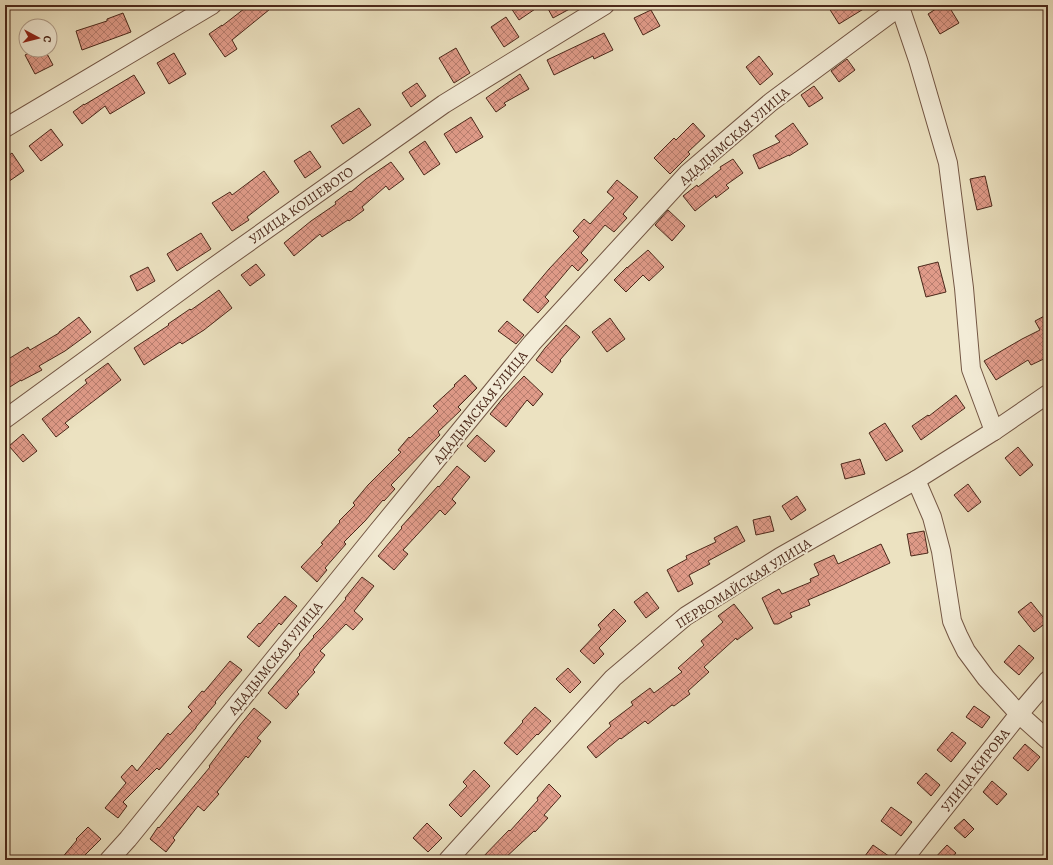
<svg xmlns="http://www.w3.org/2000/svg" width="1053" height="865" font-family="Alegreya,serif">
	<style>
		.building { fill: url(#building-cross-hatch); stroke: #4b281a }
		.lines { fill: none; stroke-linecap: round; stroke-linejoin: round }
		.minor-casing { stroke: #735644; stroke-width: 20 }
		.minor { stroke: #f3ecd7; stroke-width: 18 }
		.labels { text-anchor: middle; stroke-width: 4; stroke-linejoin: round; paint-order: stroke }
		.street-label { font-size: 14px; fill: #4b281a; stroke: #f3ecd7 }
	</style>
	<defs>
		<pattern id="building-cross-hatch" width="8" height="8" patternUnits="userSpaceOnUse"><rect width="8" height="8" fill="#e09b89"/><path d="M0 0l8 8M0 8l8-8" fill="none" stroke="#b87e6f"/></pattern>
	</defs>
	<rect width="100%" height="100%" fill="#ece2c1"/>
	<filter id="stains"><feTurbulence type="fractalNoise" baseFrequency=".005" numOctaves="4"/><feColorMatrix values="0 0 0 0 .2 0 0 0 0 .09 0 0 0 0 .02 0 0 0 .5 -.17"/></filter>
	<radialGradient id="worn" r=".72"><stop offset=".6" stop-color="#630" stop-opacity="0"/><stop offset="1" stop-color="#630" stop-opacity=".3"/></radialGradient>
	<g class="building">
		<path d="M 249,5 L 275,5 L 232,40 L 237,49 L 225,57 L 209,34 L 222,25 L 222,26 Z"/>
		<path d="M 509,5 L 541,5 L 519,20 Z"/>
		<path d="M 546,5 L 577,5 L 553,18 Z"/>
		<path d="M 827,5 L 870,5 L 839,24 Z"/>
		<path d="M 942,5 L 948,5 L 959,23 L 940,34 L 928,14 Z"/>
		<path d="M 651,10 L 660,26 L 643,35 L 634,18 Z"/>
		<path d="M 123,13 L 131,32 L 82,50 L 76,31 L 107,21 L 107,19 Z"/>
		<path d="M 506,17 L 519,37 L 504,47 L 491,27 Z"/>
		<path d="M 604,33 L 613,50 L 594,59 L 593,56 L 554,75 L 547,60 Z"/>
		<path d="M 456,48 L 470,73 L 454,83 L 439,58 Z"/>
		<path d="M 35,50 L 45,50 L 53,65 L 35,74 L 25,55 Z"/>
		<path d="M 174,53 L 186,74 L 169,84 L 157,63 Z"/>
		<path d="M 759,56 L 773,74 L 760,85 L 746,67 Z"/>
		<path d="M 847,59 L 855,70 L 839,82 L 831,71 Z"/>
		<path d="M 520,74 L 529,89 L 504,103 L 506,105 L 496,112 L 486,98 Z"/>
		<path d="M 134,75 L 145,93 L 110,114 L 105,106 L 82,124 L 73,112 L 84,104 L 84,105 Z"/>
		<path d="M 417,83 L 426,96 L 411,107 L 402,93 Z"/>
		<path d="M 814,86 L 823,98 L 809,107 L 801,95 Z"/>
		<path d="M 359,108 L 371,125 L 343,144 L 331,126 Z"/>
		<path d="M 471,117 L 483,137 L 456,153 L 444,134 Z"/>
		<path d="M 693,123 L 705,136 L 688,152 L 690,154 L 670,174 L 654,158 L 674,138 L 676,140 Z"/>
		<path d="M 793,123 L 808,144 L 789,156 L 789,155 L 759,169 L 753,155 L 780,142 L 775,136 Z"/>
		<path d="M 51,129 L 63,145 L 41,161 L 29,146 Z"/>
		<path d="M 425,141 L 440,164 L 424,175 L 409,152 Z"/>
		<path d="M 310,151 L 321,167 L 305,178 L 294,161 Z"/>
		<path d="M 12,153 L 24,171 L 5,184 L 5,158 Z"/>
		<path d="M 733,159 L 743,173 L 726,185 L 729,188 L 716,198 L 715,195 L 695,211 L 683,196 L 697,185 L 698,187 L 721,169 L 720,167 Z"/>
		<path d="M 391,162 L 404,179 L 389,190 L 386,186 L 362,207 L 364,210 L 349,221 L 348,220 L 322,237 L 320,234 L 294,256 L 284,243 L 311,221 L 336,204 L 335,202 L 350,191 L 351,192 L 366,179 Z"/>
		<path d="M 264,171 L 279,192 L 247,217 L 249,220 L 232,231 L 212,203 L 230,192 L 232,195 Z"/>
		<path d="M 985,176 L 992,206 L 977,210 L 970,179 Z"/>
		<path d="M 617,180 L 638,197 L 623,214 L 627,218 L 614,232 L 605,225 L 581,253 L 588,260 L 578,271 L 572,265 L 545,297 L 549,301 L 538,313 L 523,300 L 549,269 L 579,237 L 573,231 L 584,219 L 590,224 L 614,198 L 607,192 Z"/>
		<path d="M 668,210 L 685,226 L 672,241 L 655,225 Z"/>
		<path d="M 201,233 L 211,249 L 177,271 L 167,254 Z"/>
		<path d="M 648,250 L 664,267 L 649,281 L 643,275 L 626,292 L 614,280 L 627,267 L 627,268 Z"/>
		<path d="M 938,262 L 946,292 L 926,297 L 918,267 Z"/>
		<path d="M 256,264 L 265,275 L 250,286 L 241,275 Z"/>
		<path d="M 148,267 L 155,281 L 137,291 L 130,276 Z"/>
		<path d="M 219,290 L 232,308 L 204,330 L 182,344 L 180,342 L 144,365 L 134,348 L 169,325 L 168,324 L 190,309 L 191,310 Z"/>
		<path d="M 1048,314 L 1048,357 L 1031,365 L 1028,360 L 996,380 L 984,361 L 1022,339 L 1040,330 L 1035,321 Z"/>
		<path d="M 79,317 L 91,332 L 65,351 L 39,366 L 42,370 L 21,381 L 21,380 L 5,390 L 5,361 L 28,347 L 30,350 L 59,333 L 59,332 Z"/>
		<path d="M 610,318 L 625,339 L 607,352 L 592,332 Z"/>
		<path d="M 507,321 L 524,335 L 516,344 L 498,331 Z"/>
		<path d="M 566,325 L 580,337 L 560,360 L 561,361 L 552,373 L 536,360 L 545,348 Z"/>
		<path d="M 108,363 L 121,380 L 65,423 L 69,427 L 56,437 L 42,419 L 87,383 L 85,380 Z"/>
		<path d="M 465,375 L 477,388 L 458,407 L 461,410 L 438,432 L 440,435 L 391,485 L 395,489 L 384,501 L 383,500 L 365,521 L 344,542 L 346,544 L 325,568 L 327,570 L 317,582 L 301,567 L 323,544 L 321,543 L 340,522 L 339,521 L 355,505 L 353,503 L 368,485 L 401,452 L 398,450 L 409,437 L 410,438 L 438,411 L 433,406 L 455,386 L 454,385 Z"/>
		<path d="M 524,376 L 543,394 L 533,406 L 527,400 L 506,427 L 490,414 L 503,398 Z"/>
		<path d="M 956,395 L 965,408 L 921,440 L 912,426 L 928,415 L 929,416 Z"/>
		<path d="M 885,423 L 903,451 L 886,461 L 869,433 Z"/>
		<path d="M 23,434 L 37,451 L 23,462 L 9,446 Z"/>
		<path d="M 477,435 L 495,451 L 485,462 L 467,446 Z"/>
		<path d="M 1018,447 L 1033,465 L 1020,476 L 1005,458 Z"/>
		<path d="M 860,459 L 865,474 L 845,479 L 841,464 Z"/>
		<path d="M 457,466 L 470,477 L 452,499 L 456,503 L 445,515 L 440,510 L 403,550 L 408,554 L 394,570 L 378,556 L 402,528 L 401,527 L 438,486 L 439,487 Z"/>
		<path d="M 968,484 L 981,502 L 968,512 L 954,495 Z"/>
		<path d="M 797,496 L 806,510 L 791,520 L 782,506 Z"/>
		<path d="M 770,516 L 774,531 L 756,535 L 753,520 Z"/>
		<path d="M 737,526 L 745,541 L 708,561 L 710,564 L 689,575 L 693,584 L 678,592 L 667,570 L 687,559 L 686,556 L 716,542 L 714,538 Z"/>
		<path d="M 924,531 L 928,553 L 911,556 L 907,534 Z"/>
		<path d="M 881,544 L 890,563 L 843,585 L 808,600 L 810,605 L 790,613 L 792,617 L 778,624 L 774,624 L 762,598 L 779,589 L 782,594 L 811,582 L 810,579 L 819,575 L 814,564 L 834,555 L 838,564 Z"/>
		<path d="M 362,577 L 374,586 L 354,611 L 363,619 L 353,630 L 346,624 L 320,651 L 325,655 L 313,670 L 315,672 L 297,692 L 299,694 L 286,709 L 268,693 L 300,655 L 299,654 L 314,637 L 313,636 L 322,627 L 346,599 L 345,598 Z"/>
		<path d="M 647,592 L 659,608 L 646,618 L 634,602 Z"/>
		<path d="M 285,596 L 297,606 L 281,625 L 279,623 L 259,647 L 247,637 L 259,623 L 260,624 Z"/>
		<path d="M 1031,602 L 1047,622 L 1034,632 L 1018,612 Z"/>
		<path d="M 734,604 L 753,628 L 737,640 L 736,638 L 704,667 L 709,672 L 688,691 L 690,694 L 674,706 L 672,705 L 648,724 L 645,721 L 621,739 L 620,738 L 596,758 L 587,747 L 611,726 L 609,723 L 633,705 L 631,702 L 650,688 L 654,693 L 682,672 L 678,668 L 704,645 L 701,641 L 723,622 L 718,616 Z"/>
		<path d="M 614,609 L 626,621 L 599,648 L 604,654 L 594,664 L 580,651 L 601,629 L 598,625 Z"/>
		<path d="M 1019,645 L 1034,658 L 1019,675 L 1004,662 Z"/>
		<path d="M 230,661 L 242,670 L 215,702 L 216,703 L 196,727 L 196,728 L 159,770 L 157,768 L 123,802 L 127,806 L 118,818 L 105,808 L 126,783 L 121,777 L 132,765 L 137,771 L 168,733 L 170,735 L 192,711 L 188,707 L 202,691 L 204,692 Z"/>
		<path d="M 568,668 L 581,682 L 570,693 L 556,679 Z"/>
		<path d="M 974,706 L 990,717 L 982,728 L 966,717 Z"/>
		<path d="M 535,707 L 551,721 L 538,735 L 537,734 L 517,755 L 504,743 L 523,722 L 522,721 Z"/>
		<path d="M 254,708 L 271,722 L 257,738 L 261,741 L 248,758 L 246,756 L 217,792 L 219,794 L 204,811 L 198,806 L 173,838 L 175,840 L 166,852 L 150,839 L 158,827 L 159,828 L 210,767 L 209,766 L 240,725 Z"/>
		<path d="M 952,732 L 966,743 L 951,762 L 937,750 Z"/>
		<path d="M 1025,744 L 1040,757 L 1028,771 L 1013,758 Z"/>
		<path d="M 474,770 L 490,786 L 461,817 L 449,805 L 467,786 L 463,782 Z"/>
		<path d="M 926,773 L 940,785 L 931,796 L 917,783 Z"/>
		<path d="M 992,781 L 1007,794 L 997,805 L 983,792 Z"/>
		<path d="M 549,784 L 561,796 L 544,815 L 548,818 L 535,832 L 534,831 L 503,860 L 480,860 L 509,830 L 510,831 L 538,800 L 537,798 Z"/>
		<path d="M 891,807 L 912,822 L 901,836 L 881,821 Z"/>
		<path d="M 964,819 L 974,829 L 965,838 L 954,828 Z"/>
		<path d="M 427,823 L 442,838 L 428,852 L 413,838 Z"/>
		<path d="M 88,827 L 101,839 L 80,860 L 60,860 L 77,840 L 76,839 Z"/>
		<path d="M 873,845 L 893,859 L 893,860 L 862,860 Z"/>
		<path d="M 947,845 L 956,853 L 950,860 L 933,860 Z"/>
	</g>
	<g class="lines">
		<g class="minor-casing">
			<g id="minor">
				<path d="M 900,7 L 918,60 L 948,163 L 964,288 L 971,369 L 994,431"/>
				<path d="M 5,128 L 212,5"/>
				<path d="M 5,419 L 205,273 L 444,104 L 605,5"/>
				<path d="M 916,480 L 932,517 L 941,551 L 952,621 L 958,635 L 966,651 L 986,678 L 1019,714 L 1048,740"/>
				<path d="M 109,860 L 128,839 L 378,531 L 532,343 L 688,173 L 771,102 L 902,5"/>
				<path d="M 448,860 L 613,678 L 686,616 L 780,557 L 916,480 L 994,431 L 1048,394"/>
				<path d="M 903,860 L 1019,714 L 1048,680"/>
			</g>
		</g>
		<use href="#minor" class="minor"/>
	</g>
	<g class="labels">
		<g class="street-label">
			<text transform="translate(734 136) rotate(-41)" y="5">АДАДЫМСКАЯ УЛИЦА</text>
			<text transform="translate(301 205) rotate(-35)" y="5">УЛИЦА КОШЕВОГО</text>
			<text transform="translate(480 407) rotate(-51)" y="5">АДАДЫМСКАЯ УЛИЦА</text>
			<text transform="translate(743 583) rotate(-32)" y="5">ПЕРВОМАЙСКАЯ УЛИЦА</text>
			<text transform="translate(275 658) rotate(-51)" y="5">АДАДЫМСКАЯ УЛИЦА</text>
			<text transform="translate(975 770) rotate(-52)" y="5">УЛИЦА КИРОВА</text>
		</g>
	</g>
	<rect width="1053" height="865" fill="none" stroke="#ece2c1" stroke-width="20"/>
	<rect x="6" y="6" width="1041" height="853" fill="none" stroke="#4b281a" stroke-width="2"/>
	<rect x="10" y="10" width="1033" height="845" fill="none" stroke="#4b281a"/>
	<g transform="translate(38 38) rotate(97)"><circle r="19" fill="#f3ecd7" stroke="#b09e8b"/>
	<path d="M0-3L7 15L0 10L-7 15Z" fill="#8f2418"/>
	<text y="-6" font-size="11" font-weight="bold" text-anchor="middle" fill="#4b281a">С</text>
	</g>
	<rect width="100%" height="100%" filter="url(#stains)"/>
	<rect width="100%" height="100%" fill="url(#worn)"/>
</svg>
